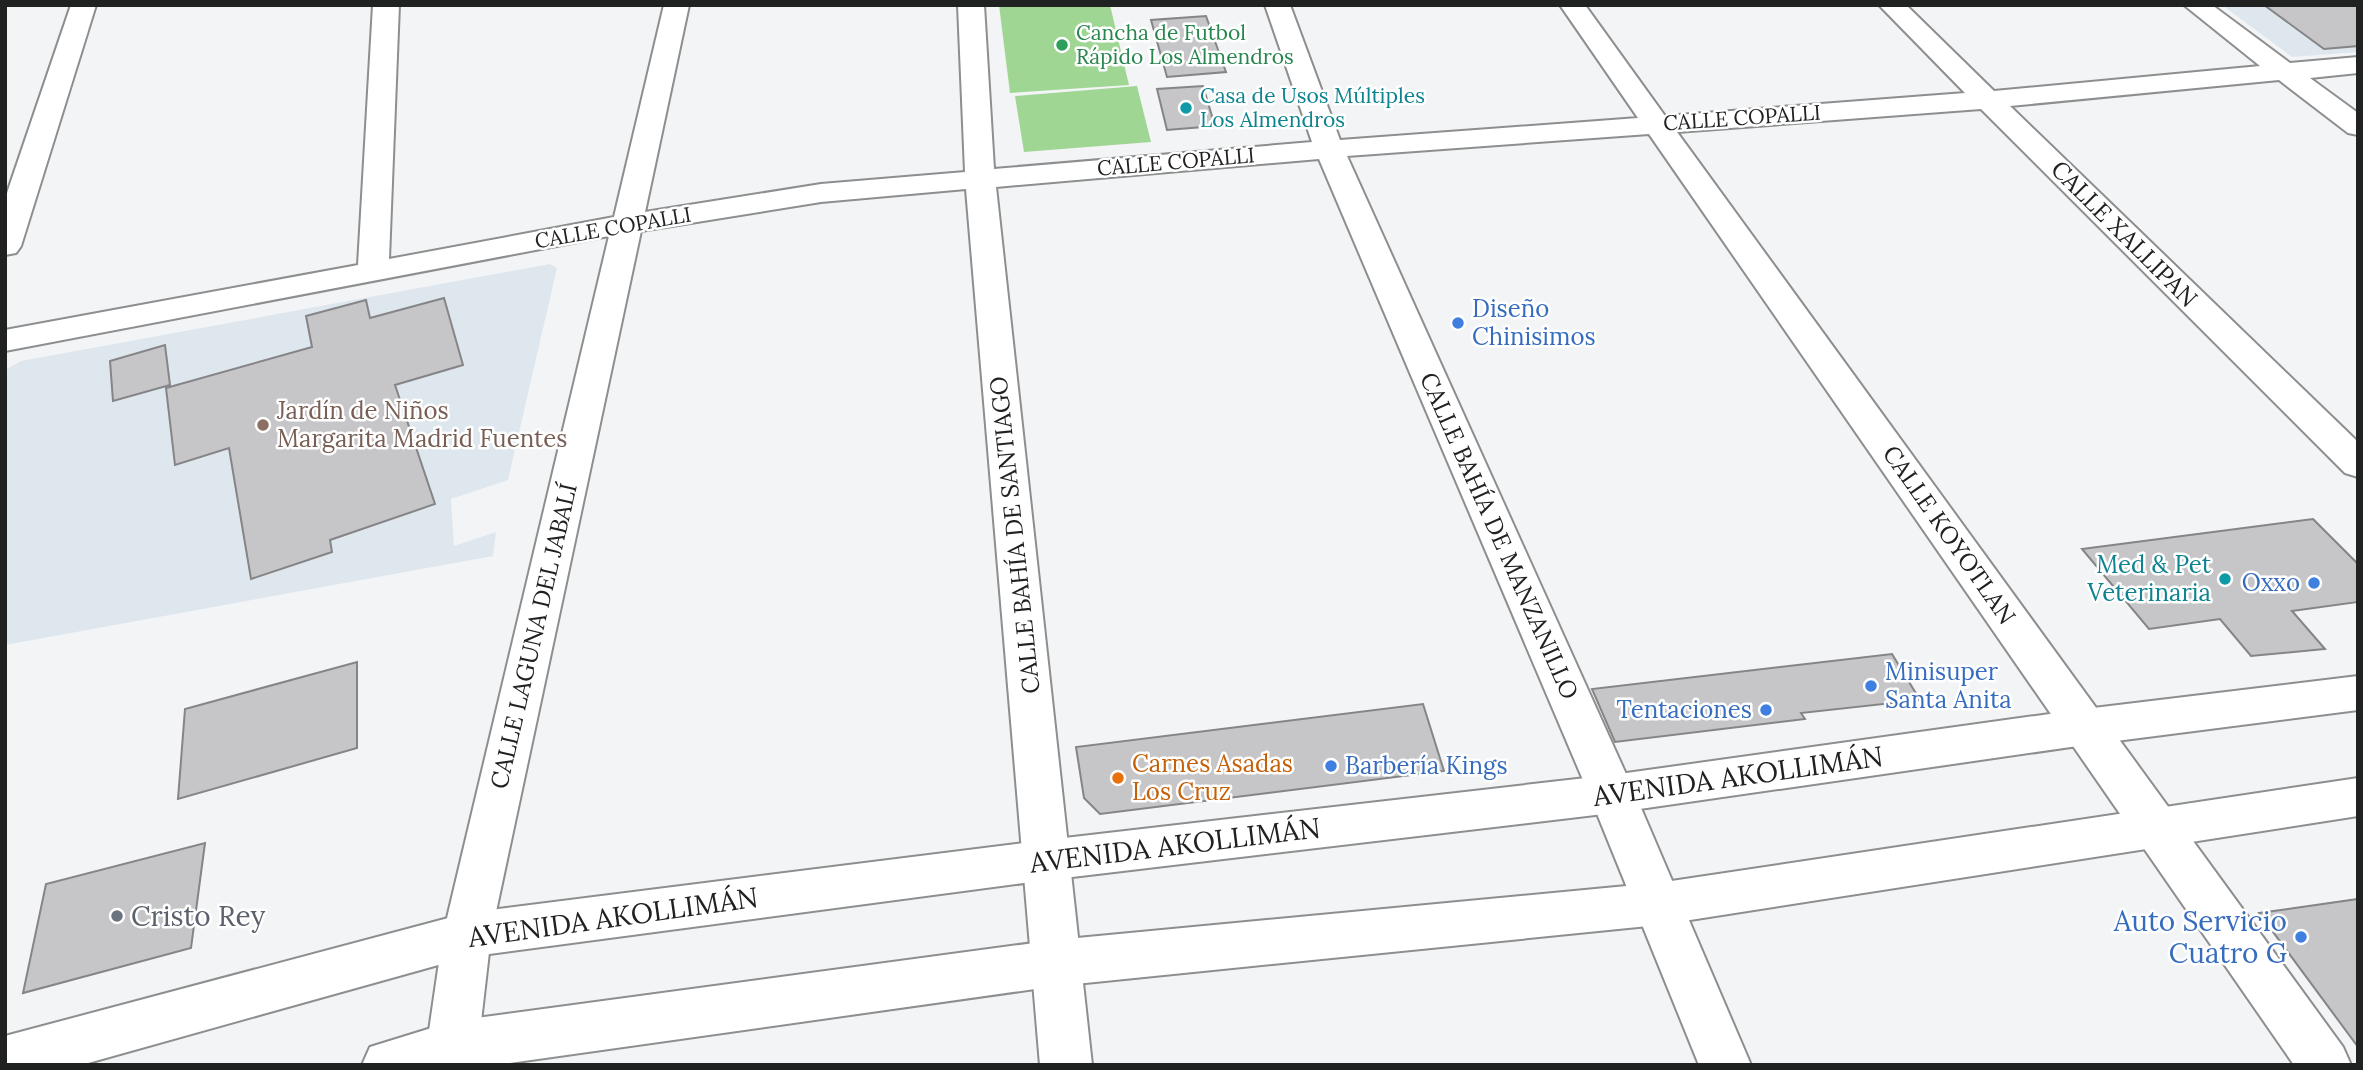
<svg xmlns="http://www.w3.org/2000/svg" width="2363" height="1070" font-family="Lora,serif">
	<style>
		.built { fill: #dfe7ee }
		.green { fill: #a0d694 }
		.building { fill: #c6c5c7; stroke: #858486; stroke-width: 2 }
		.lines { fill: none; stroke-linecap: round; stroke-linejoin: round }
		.minor-casing { stroke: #8c8e8f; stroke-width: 4 }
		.tertiary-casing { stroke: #8c8e8f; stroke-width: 4 }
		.minor { fill: #fff; fill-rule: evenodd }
		.tertiary { fill: #fff; fill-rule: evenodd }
		.leisure-dot { fill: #2e9e5b; stroke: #fff; stroke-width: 2.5 }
		.culture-dot { fill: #0f9aa8; stroke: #fff; stroke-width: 2.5 }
		.shop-dot { fill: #3f7fe0; stroke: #fff; stroke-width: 2.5 }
		.education-dot { fill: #8d6e63; stroke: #fff; stroke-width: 2.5 }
		.food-dot { fill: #e8710a; stroke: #fff; stroke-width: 2.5 }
		.worship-dot { fill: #6b7280; stroke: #fff; stroke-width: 2.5 }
		.labels { text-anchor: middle; stroke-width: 5; stroke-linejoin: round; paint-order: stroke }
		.far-leisure-label { font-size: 21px; fill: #27864d; stroke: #fff; text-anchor: start }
		.far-culture-label { font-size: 21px; fill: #0d838f; stroke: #fff; text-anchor: start }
		.far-street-label { font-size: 21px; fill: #202121; stroke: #fff }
		.street-label { font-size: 24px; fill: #202121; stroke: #fff }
		.shop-label { font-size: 24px; fill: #366cbe; stroke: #fff; text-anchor: start }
		.education-label { font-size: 24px; fill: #785e54; stroke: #fff; text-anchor: start }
		.culture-label { font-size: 24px; fill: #0d838f; stroke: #fff; text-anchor: end }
		.food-label { font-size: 24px; fill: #c56008; stroke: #fff; text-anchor: start }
		.near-street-label { font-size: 28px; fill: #202121; stroke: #fff }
		.near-worship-label { font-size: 28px; fill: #5b616d; stroke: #fff; text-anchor: start }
		.near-shop-label { font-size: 28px; fill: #366cbe; stroke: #fff; text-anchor: end }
	</style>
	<rect width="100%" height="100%" fill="#f3f4f6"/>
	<g class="built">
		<path d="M 2222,5 L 2358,5 L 2358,52 L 2292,57 Z"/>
		<path d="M 550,264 L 557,268 L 508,480 L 451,499 L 454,546 L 496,532 L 493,556 L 5,645 L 5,370 L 21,361 Z"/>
	</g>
	<g class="green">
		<path d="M 999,5 L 1110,5 L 1129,85 L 1010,93 Z"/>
		<path d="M 1137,86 L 1151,142 L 1024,152 L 1015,96 Z"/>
	</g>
	<g class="building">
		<path d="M 2264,5 L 2358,5 L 2358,46 L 2324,49 Z"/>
		<path d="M 1206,16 L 1226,72 L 1167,77 L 1151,20 Z"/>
		<path d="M 1203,86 L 1215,126 L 1167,130 L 1157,89 Z"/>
		<path d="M 444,298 L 463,365 L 395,385 L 435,504 L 330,540 L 332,552 L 251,579 L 229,448 L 175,465 L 166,388 L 312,347 L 306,316 L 366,300 L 370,318 Z"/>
		<path d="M 165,345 L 170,385 L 113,401 L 110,361 Z"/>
		<path d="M 2313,519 L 2358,564 L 2358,602 L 2292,611 L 2325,649 L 2251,656 L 2220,619 L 2149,629 L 2082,549 Z"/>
		<path d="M 1892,654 L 1920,700 L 1801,713 L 1805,719 L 1615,742 L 1592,689 Z"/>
		<path d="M 357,662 L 357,748 L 178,799 L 185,709 Z"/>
		<path d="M 1423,704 L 1444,771 L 1100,814 L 1084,798 L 1076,747 Z"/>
		<path d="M 205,843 L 191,948 L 23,993 L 46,884 Z"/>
		<path d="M 2358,899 L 2358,1047 L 2259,913 Z"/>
	</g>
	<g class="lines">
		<g class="minor-casing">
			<g id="minor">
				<path d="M 71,5 L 96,5 L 21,246 L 16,253 L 5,255 L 5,199 Z"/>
				<path d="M 373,5 L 399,5 L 389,259 L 614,217 L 664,5 L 689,5 L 645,212 L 821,184 L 965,172 L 958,5 L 984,5 L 994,169 L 1312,142 L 1265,5 L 1290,5 L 1340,140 L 1638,118 L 1560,5 L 1585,5 L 1665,116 L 1965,93 L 1879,5 L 1906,5 L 1994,91 L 2260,66 L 2184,5 L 2212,5 L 2290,63 L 2358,57 L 2358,73 L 2310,78 L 2358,113 L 2358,135 L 2348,133 L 2279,80 L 2010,106 L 2358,442 L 2358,477 L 2345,473 L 1981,109 L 1677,132 L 2343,1047 L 2351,1065 L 2294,1065 L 1649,134 L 1347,156 L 1635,794 L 1751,1065 L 1699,1065 L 1589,794 L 1319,159 L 996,187 L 1092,1065 L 1040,1065 L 966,189 L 821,202 L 641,231 L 491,935 L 476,1065 L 424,1065 L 443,935 L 609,236 L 5,351 L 5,330 L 358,265 Z"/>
			</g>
		</g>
		<g class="tertiary-casing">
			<g id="tertiary">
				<path d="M 2358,676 L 2358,710 L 2085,745 L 1612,813 L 1047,880 L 467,957 L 81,1065 L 5,1065 L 5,1036 L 467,913 L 1047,840 L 1612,775 L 2085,709 Z"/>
				<path d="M 2358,778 L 2358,816 L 1658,925 L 1056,986 L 496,1065 L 362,1065 L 370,1047 L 454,1021 L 1056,940 L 1658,883 Z"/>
			</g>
		</g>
		<use href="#minor" class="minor"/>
		<use href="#tertiary" class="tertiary"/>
	</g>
	<circle class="leisure-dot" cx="1062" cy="45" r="7"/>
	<g class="culture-dot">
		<circle cx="1186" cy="108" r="7"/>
		<circle cx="2225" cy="579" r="7"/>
	</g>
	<g class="shop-dot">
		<circle cx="1458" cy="323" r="7"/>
		<circle cx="2314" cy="583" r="7"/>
		<circle cx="1871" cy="686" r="7"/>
		<circle cx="1766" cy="710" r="7"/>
		<circle cx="1331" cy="766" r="7"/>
		<circle cx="2301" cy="937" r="7"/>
	</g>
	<circle class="education-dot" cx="263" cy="425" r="7"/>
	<circle class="food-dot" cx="1118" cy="778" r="7"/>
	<circle class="worship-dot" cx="117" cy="916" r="7"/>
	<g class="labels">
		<g class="far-leisure-label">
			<text x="1076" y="40">Cancha de Futbol<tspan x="1076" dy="24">Rápido Los Almendros</tspan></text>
		</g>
		<g class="far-culture-label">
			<text x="1200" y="103">Casa de Usos Múltiples<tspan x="1200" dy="24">Los Almendros</tspan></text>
		</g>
		<g class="far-street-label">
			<text transform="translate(1742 118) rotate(-4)" y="7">CALLE COPALLI</text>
			<text transform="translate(1176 162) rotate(-5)" y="7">CALLE COPALLI</text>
			<text transform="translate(613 228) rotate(-10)" y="7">CALLE COPALLI</text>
		</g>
		<g class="street-label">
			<text transform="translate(2124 234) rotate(45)" y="8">CALLE XALLIPAN</text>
			<text transform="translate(1015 535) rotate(-96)" y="8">CALLE BAHÍA DE SANTIAGO</text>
			<text transform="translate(1949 535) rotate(55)" y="8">CALLE KOYOTLAN</text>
			<text transform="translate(1499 536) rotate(66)" y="8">CALLE BAHÍA DE MANZANILLO</text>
			<text transform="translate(534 636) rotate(-77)" y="8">CALLE LAGUNA DEL JABALÍ</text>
		</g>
		<g class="shop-label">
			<text x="1472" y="317">Diseño<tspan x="1472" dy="28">Chinisimos</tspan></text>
			<text x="2300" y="591" text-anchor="end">Oxxo</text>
			<text x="1885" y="680">Minisuper<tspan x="1885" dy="28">Santa Anita</tspan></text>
			<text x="1752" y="718" text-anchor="end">Tentaciones</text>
			<text x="1345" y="774">Barbería Kings</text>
		</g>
		<g class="education-label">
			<text x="277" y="419">Jardín de Niños<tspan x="277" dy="28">Margarita Madrid Fuentes</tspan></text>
		</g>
		<g class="culture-label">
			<text x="2211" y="573">Med &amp; Pet<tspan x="2211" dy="28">Veterinaria</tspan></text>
		</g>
		<g class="food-label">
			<text x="1132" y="772">Carnes Asadas<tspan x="1132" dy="28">Los Cruz</tspan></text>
		</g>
		<g class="near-street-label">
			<text transform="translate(1738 776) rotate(-8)" y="10">AVENIDA AKOLLIMÁN</text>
			<text transform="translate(1175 845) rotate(-7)" y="10">AVENIDA AKOLLIMÁN</text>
			<text transform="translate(613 917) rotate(-8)" y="10">AVENIDA AKOLLIMÁN</text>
		</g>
		<g class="near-worship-label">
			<text x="131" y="926">Cristo Rey</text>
		</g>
		<g class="near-shop-label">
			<text x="2287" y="931">Auto Servicio<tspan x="2287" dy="32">Cuatro G</tspan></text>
		</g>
	</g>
	<rect width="2363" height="1070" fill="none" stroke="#202121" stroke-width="14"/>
</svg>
